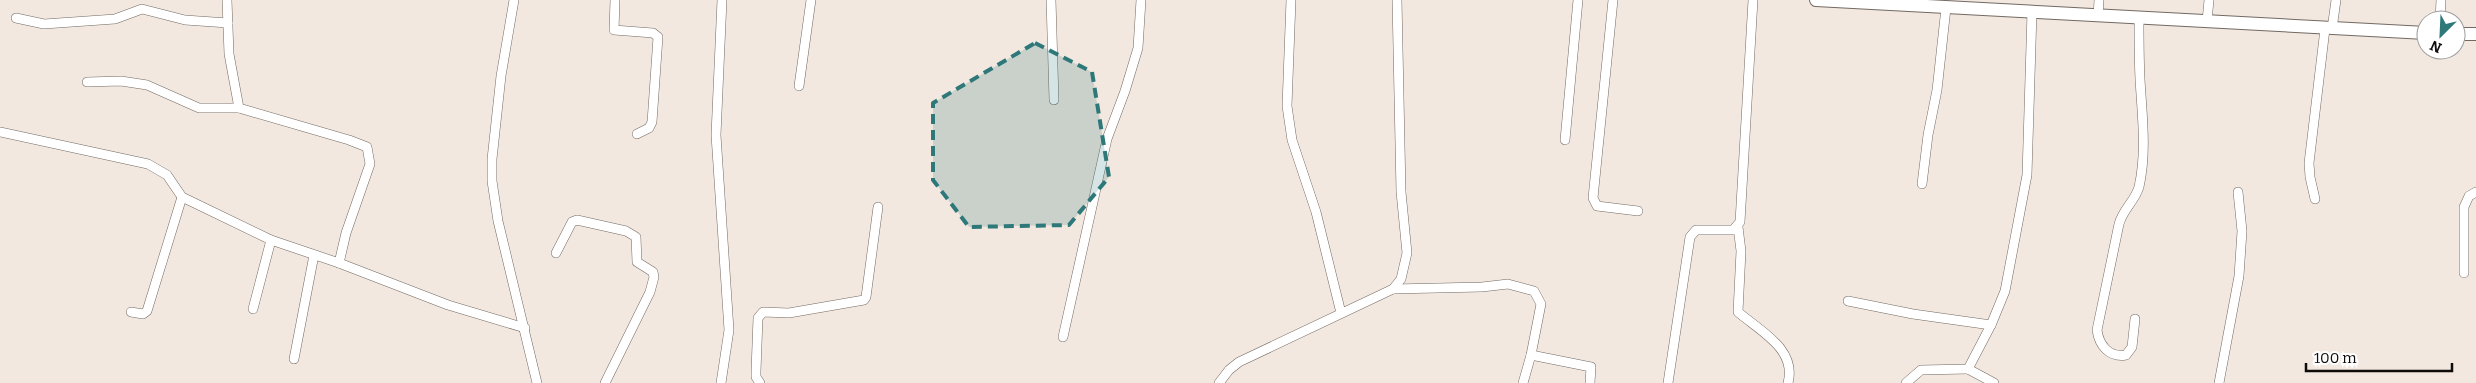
<svg xmlns="http://www.w3.org/2000/svg" width="2476" height="383" font-family="Bitter,serif">
	<style>
		.lines { fill: none; stroke-linecap: round; stroke-linejoin: round }
		.street-casing { stroke: #726962; stroke-width: 10 }
		.secondary-casing { stroke: #726962; stroke-width: 14 }
		.street { stroke: #fff; stroke-width: 9 }
		.secondary { stroke: #fff; stroke-width: 12 }
		.marked { fill: #2e787a; fill-opacity: 0.2; stroke: #2e787a; stroke-width: 4; stroke-dasharray: 10 6; stroke-linejoin: round }
	</style>
	<rect width="100%" height="100%" fill="#f2e8e0"/>
	<g class="lines">
		<g class="street-casing">
			<g id="street">
				<path d="M 227,0 L 229,54 L 239,108 L 349,140 L 367,147 L 370,164 L 346,233 L 339,263"/>
				<path d="M 514,0 L 501,76 L 492,159 L 492,181 L 498,221 L 537,383"/>
				<path d="M 615,0 L 614,30 L 653,33 L 658,37 L 652,122 L 649,128 L 637,134"/>
				<path d="M 1051,0 L 1054,100"/>
				<path d="M 1291,0 L 1287,106 L 1292,140 L 1316,212 L 1341,313"/>
				<path d="M 1613,0 L 1593,198 L 1597,206 L 1638,211"/>
				<path d="M 2098,16 L 2099,0"/>
				<path d="M 16,18 L 44,24 L 115,19 L 142,9 L 185,20 L 228,23"/>
				<path d="M 2440,20 L 2441,0"/>
				<path d="M 2207,21 L 2209,0"/>
				<path d="M 2332,29 L 2336,0"/>
				<path d="M 87,82 L 121,81 L 147,85 L 199,108 L 239,108"/>
				<path d="M 799,86 L 811,0"/>
				<path d="M 0,132 L 148,164 L 167,175 L 182,197 L 271,240 L 339,263 L 448,305 L 525,328"/>
				<path d="M 1565,140 L 1578,0"/>
				<path d="M 1922,184 L 1928,135 L 1937,90 L 1946,8"/>
				<path d="M 2315,199 L 2310,177 L 2309,163 L 2325,29"/>
				<path d="M 1738,227 L 1741,251 L 1738,312 C 1760,331 1797,349 1788,383"/>
				<path d="M 556,253 L 572,222 L 577,220 L 626,231 L 636,237 L 637,262 L 653,272 L 654,277 L 650,292 L 605,383"/>
				<path d="M 2464,273 L 2464,207 L 2469,196 L 2476,192"/>
				<path d="M 1393,289 L 1482,287 L 1508,284 L 1534,291 L 1541,304 L 1531,355 L 1591,367 L 1590,383"/>
				<path d="M 1848,301 L 1913,314 L 1991,325"/>
				<path d="M 253,309 L 271,240"/>
				<path d="M 131,312 L 143,314 L 147,311 L 182,197"/>
				<path d="M 2135,319 L 2132,347 L 2126,355 C 2109,358 2099,345 2097,330 L 2119,224 C 2123,209 2135,201 2139,187 C 2147,151 2142,115 2140,79 C 2139,58 2139,38 2139,17"/>
				<path d="M 1063,337 L 1107,139 L 1125,91 L 1138,48 L 1141,0"/>
				<path d="M 294,359 L 314,255"/>
				<path d="M 1968,369 L 1994,383"/>
				<path d="M 721,383 L 729,330 L 716,135 L 722,0"/>
				<path d="M 760,383 L 756,377 L 756,371 L 758,318 L 763,312 L 789,313 L 864,300 L 866,297 L 878,207"/>
				<path d="M 1219,383 L 1229,370 L 1239,362 L 1393,289 L 1401,279 L 1407,253 L 1401,192 L 1397,0"/>
				<path d="M 1523,383 L 1531,355"/>
				<path d="M 1668,383 L 1690,237 L 1696,230 L 1733,230 L 1740,222 L 1753,0"/>
				<path d="M 1906,383 L 1921,370 L 1968,369 L 1991,325 L 2005,291 L 2027,175 L 2032,12"/>
				<path d="M 2219,383 L 2239,276 L 2242,231 L 2238,192"/>
			</g>
		</g>
		<g class="secondary-casing">
			<g id="secondary">
				<path d="M 1816,0 L 2426,33"/>
				<path d="M 2456,34 L 2476,34"/>
			</g>
		</g>
		<use href="#street" class="street"/>
		<use href="#secondary" class="secondary"/>
	</g>
	<path class="marked" d="M 1035,43 L 1092,72 L 1109,177 L 1069,225 L 969,227 L 933,180 L 933,103 Z"/>
	<g transform="translate(2441 35) rotate(204)"><circle r="24" fill="#ffffff" stroke="#9f9d9d"/>
	<path d="M0-4L9 19L0 12L-9 19Z" fill="#2e787a"/>
	<text y="-8" font-size="14" font-weight="bold" text-anchor="middle" fill="#0f0b09">N</text>
	</g>
	<path d="M2306 363v8h146v-8" fill="none" stroke="#0f0b09" stroke-width="2.5"/>
	<text x="2314" y="363" font-size="15" fill="#0f0b09" stroke="#ffffff" stroke-width="4" paint-order="stroke">100 m</text>
</svg>
